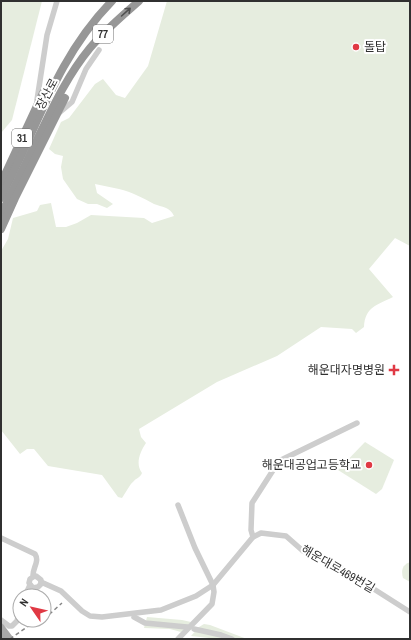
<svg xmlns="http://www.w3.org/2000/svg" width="411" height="640" font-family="'Archivo Narrow','Noto Sans KR',sans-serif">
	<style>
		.green { fill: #e6eddf }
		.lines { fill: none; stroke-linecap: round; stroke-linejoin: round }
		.minor { stroke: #cdcdcd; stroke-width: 5.5 }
		.major { stroke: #a8a8a8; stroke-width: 7 }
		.highway { stroke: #979797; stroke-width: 8 }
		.rail { stroke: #858585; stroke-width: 1.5; stroke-dasharray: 4 3; stroke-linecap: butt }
		.highway-bridge { stroke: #979797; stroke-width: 8 }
		.oneway { stroke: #4f4f4f }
		.poi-dot { fill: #e03944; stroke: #fff; stroke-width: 1.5 }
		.labels { text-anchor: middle; stroke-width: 4; stroke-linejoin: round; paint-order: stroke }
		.shield { fill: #fff; stroke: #6e6e6e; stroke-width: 1 }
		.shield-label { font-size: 11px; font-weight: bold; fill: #303030 }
		.poi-label { font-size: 12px; fill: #303030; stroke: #fff; text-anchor: end }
		.street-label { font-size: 12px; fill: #303030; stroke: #fff }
	</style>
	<rect width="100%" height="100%" fill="#fff"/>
	<g class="green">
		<path d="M 1,1 L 42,1 L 12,120 L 1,133 Z"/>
		<path d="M 167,1 L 410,1 L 410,246 L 395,238 L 369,269 L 393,297 C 377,305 365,307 364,327 L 356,333 L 352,329 L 321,327 L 277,356 L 217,382 L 139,429 L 141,437 L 146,443 C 140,452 135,464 142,473 C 140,478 136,478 133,482 C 130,484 125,494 122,498 L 118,497 L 102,475 L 48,466 L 34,449 L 27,449 L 20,454 L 1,430 L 1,251 L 8,239 L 13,218 L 37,211 L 40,205 L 51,203 L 56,227 L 66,227 L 77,223 L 91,215 L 144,218 L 152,223 L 174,216 C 170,207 162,207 154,204 C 143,198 132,192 119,189 C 111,187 103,186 95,184 L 97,193 L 113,204 L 107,208 L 97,204 L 88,204 L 77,199 L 63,179 L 61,167 L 63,156 L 55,154 L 49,149 L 61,122 L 69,118 L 95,84 L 103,79 L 116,95 L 125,98 L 148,66 Z"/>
		<path d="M 365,442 L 394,460 L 382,489 L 376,494 L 338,470 Z"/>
		<path d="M 410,562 L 410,582 L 403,578 C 401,570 402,565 410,562 Z"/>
		<path d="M 147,617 L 182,620 L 191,622 L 181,632 L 170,629 L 144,628 Z"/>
		<path d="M 204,624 L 210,625 L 247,639 L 218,639 L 191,636 L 199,627 Z"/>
	</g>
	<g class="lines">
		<g class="minor">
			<path d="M 37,100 L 47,35 L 57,1"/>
			<path d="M 59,113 L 72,102 L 86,69 L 99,50"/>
			<path d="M 178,505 L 195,548 L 213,585 L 214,592 L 212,604 L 178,639"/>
			<path d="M 253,537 L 251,530 L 252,503 L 279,461 L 357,423"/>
			<path d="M 1,538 L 35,554 C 40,562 32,568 33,577 L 30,579 L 29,583 L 33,588 L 38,587 L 41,584 L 41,580 L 36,576 L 33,577"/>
			<path d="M 41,582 L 61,591 L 82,611 L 90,616 L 102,617 L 161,610 L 196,596 L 213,585 L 253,537 L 261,533 L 286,536 L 303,551 L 336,565 L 410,612"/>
			<path d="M 25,596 L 30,585"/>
			<path d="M 134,617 L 145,623 L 187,627"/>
			<path d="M 1,620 L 9,626 L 12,626 L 17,621 L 20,610"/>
			<path d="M 194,629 L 221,635 L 232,639"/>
		</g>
		<g class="major">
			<path d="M 1,627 L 10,639"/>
			<path d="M 1,637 L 2,639"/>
		</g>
		<g class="highway">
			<path d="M 28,141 C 51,89 72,42 112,1"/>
			<path d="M 35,144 C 51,111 66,77 90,48 C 104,31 122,16 139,1"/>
		</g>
		<g class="rail">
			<path d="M 44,619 L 62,603"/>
			<path d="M 10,639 L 37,620"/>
		</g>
		<g class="highway-bridge">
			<path d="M 1,183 L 43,93"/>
			<path d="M 1,198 L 28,141"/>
			<path d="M 1,215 L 35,144"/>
			<path d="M 1,229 L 15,198 L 65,98"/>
		</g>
	</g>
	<defs><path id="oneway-shaft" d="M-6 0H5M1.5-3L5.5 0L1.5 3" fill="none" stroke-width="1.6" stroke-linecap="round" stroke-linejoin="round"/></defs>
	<use class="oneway" href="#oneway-shaft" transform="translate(126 12) rotate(-42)"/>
	<g class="poi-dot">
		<circle cx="356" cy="47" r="4"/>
		<path d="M392 364h4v4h4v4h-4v4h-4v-4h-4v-4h4z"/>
		<circle cx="369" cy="465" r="4"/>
	</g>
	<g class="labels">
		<g class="shield">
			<rect x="93" y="25" width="20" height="18" rx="3"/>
			<rect x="12" y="129" width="20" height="18" rx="3"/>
		</g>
		<g class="shield-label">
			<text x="103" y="38">77</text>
			<text x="22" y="142">31</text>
		</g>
		<g class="poi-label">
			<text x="364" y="51" text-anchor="start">돌탑</text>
			<text x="385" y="374">해운대자명병원</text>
			<text x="361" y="469">해운대공업고등학교</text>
		</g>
		<g class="street-label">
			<text transform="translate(47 94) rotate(-62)" y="4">장산로</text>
			<text transform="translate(338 569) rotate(30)" y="4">해운대로469번길</text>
		</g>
	</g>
	<rect width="411" height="640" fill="none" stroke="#303030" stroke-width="4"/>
	<g transform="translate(32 608) rotate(304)"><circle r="19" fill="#ffffff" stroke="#acacac"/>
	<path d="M0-3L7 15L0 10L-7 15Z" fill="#e03944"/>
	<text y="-6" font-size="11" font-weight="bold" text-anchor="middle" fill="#303030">N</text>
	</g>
</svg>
